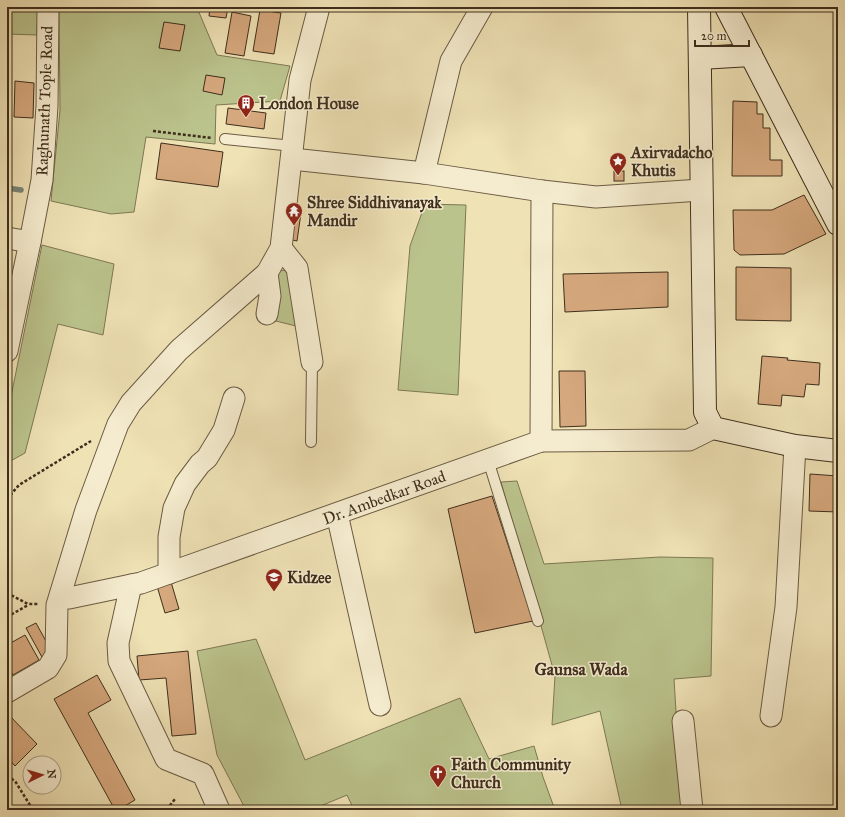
<svg xmlns="http://www.w3.org/2000/svg" width="845" height="817" font-family="'IM FELL Great Primer',serif">
	<style>
		.green { fill: #bbc38c; stroke: #7d7854 }
		.lines { fill: none; stroke-linecap: round; stroke-linejoin: round }
		.stream { stroke: #768476; stroke-width: 5.5 }
		.building { fill: #d6a87d; stroke: #3f2e1d }
		.service-casing { stroke: #6b5b43; stroke-width: 12 }
		.minor-casing { stroke: #6b5b43; stroke-width: 23 }
		.secondary-casing { stroke: #3f2e1d; stroke-width: 24 }
		.path { stroke: #3f2e1d; stroke-width: 2.5; stroke-dasharray: 3 2; stroke-linecap: butt }
		.service { stroke: #f5eccf; stroke-width: 10 }
		.minor { stroke: #f5eccf; stroke-width: 21 }
		.secondary { stroke: #f5eccf; stroke-width: 22 }
		.labels { text-anchor: middle; stroke-width: 3; stroke-linejoin: round; paint-order: stroke }
		.street-label { font-size: 16px; fill: #3f2e1d; stroke: #f5eccf }
		.poi-label { font-size: 16px; font-weight: bold; fill: #3f2e1d; stroke: #f5eccf; text-anchor: start }
		.neighbourhood-label { font-size: 17px; font-weight: bold; fill: #3f2e1d; stroke: #f5eccf }
	</style>
	<rect width="100%" height="100%" fill="#efe2b5"/>
	<filter id="stains"><feTurbulence type="fractalNoise" baseFrequency=".005" numOctaves="4"/><feColorMatrix values="0 0 0 0 .2 0 0 0 0 .09 0 0 0 0 .02 0 0 0 .5 -.17"/></filter>
	<radialGradient id="worn" r=".72"><stop offset=".6" stop-color="#630" stop-opacity="0"/><stop offset="1" stop-color="#630" stop-opacity=".3"/></radialGradient>
	<g class="green">
		<path d="M 7,7 L 38,7 L 37,35 L 7,34 Z"/>
		<path d="M 59,7 L 167,7 L 198,10 L 217,55 L 290,66 L 280,101 L 216,105 L 215,144 L 146,137 L 134,212 L 111,214 L 51,201 L 60,110 Z"/>
		<path d="M 425,204 L 466,205 L 458,395 L 398,390 L 410,246 Z"/>
		<path d="M 42,245 L 114,264 L 103,335 L 58,324 L 25,453 L 7,463 L 7,416 Z"/>
		<path d="M 275,270 L 294,271 L 296,326 L 268,319 Z"/>
		<path d="M 517,481 L 544,564 L 660,557 L 713,558 L 711,676 L 674,679 L 682,810 L 622,810 L 600,711 L 552,725 L 555,676 L 501,482 Z"/>
		<path d="M 256,639 L 305,760 L 460,698 L 489,759 L 534,746 L 543,777 L 555,810 L 354,810 L 347,795 L 311,810 L 246,810 L 217,755 L 197,651 Z"/>
	</g>
	<g class="lines">
		<path class="stream" d="M 7,188 L 21,190"/>
	</g>
	<g class="building">
		<path d="M 210,7 L 228,7 L 226,18 L 209,16 Z"/>
		<path d="M 260,10 L 281,13 L 274,54 L 253,51 Z"/>
		<path d="M 232,12 L 251,16 L 244,56 L 225,53 Z"/>
		<path d="M 164,22 L 185,25 L 180,51 L 159,48 Z"/>
		<path d="M 206,75 L 225,78 L 222,95 L 203,91 Z"/>
		<path d="M 15,81 L 34,83 L 33,118 L 14,117 Z"/>
		<path d="M 733,101 L 757,102 L 757,114 L 763,114 L 763,128 L 770,128 L 770,160 L 782,160 L 782,176 L 732,176 Z"/>
		<path d="M 228,108 L 266,113 L 264,129 L 226,124 Z"/>
		<path d="M 161,143 L 223,152 L 218,187 L 156,179 Z"/>
		<rect x="614" y="171" width="10" height="10"/>
		<path d="M 804,195 L 826,234 L 784,254 L 740,255 L 734,250 L 733,210 L 772,210 Z"/>
		<path d="M 292,211 L 301,213 L 297,241 L 288,239 Z"/>
		<path d="M 736,267 L 791,268 L 791,321 L 736,320 Z"/>
		<path d="M 668,272 L 668,307 L 565,312 L 563,274 Z"/>
		<path d="M 762,356 L 788,358 L 787,360 L 820,363 L 819,385 L 806,384 L 804,397 L 782,395 L 781,406 L 758,404 Z"/>
		<path d="M 559,371 L 585,371 L 586,426 L 560,427 Z"/>
		<path d="M 810,474 L 838,476 L 838,512 L 809,511 Z"/>
		<path d="M 492,496 L 533,621 L 475,633 L 448,509 Z"/>
		<path d="M 171,582 L 179,609 L 165,613 L 157,586 Z"/>
		<path d="M 36,623 L 53,654 L 43,659 L 26,628 Z"/>
		<path d="M 25,635 L 39,660 L 13,675 L 7,664 L 7,645 Z"/>
		<path d="M 188,651 L 196,734 L 172,736 L 166,678 L 139,680 L 137,656 Z"/>
		<path d="M 97,675 L 111,700 L 88,713 L 135,800 L 118,810 L 115,810 L 54,699 Z"/>
		<path d="M 7,713 L 37,744 L 15,766 L 7,757 Z"/>
	</g>
	<g class="lines">
		<g class="service-casing">
			<g id="service">
				<path d="M 225,139 L 293,146"/>
				<path d="M 311,442 L 312,362"/>
				<path d="M 488,460 L 538,621"/>
			</g>
		</g>
		<g class="minor-casing">
			<g id="minor">
				<path d="M 292,159 L 424,173 L 542,191 L 596,197 L 701,190"/>
				<path d="M 424,173 L 451,61 L 482,7"/>
				<path d="M 7,238 L 30,242 L 42,180 L 47,106 L 48,7"/>
				<path d="M 281,248 L 297,268 L 312,362"/>
				<path d="M 267,314 L 270,296 L 267,273"/>
				<path d="M 7,351 L 30,242"/>
				<path d="M 541,441 L 542,191"/>
				<path d="M 337,514 L 380,705"/>
				<path d="M 169,573 L 169,537 L 174,508 L 185,484 L 200,464 L 207,458 L 224,430 L 234,398"/>
				<path d="M 131,585 L 118,643 L 119,661 L 166,759 L 203,774 L 219,810"/>
				<path d="M 60,597 L 69,598 L 141,583 L 541,441 L 689,440 L 713,428"/>
				<path d="M 7,692 L 48,668 L 56,655 L 57,605 L 86,510 L 118,424 L 131,403 L 179,350 L 267,273 L 281,248 L 300,80 L 319,7"/>
				<path d="M 771,716 L 786,607 L 795,446"/>
				<path d="M 683,721 L 692,810"/>
			</g>
		</g>
		<g class="secondary-casing">
			<g id="secondary">
				<path d="M 699,7 L 705,412 L 713,428 L 795,446 L 838,451"/>
				<path d="M 726,7 L 838,224"/>
				<path d="M 700,58 L 751,55"/>
			</g>
		</g>
		<g class="path">
			<path d="M 153,131 L 212,138"/>
			<path d="M 7,499 L 19,485 L 91,441"/>
			<path d="M 7,593 L 28,604 L 38,604"/>
			<path d="M 7,617 L 28,605"/>
			<path d="M 7,776 L 15,781 L 33,810"/>
			<path d="M 168,810 L 168,808 L 175,799"/>
		</g>
		<use href="#service" class="service"/>
		<use href="#minor" class="minor"/>
		<use href="#secondary" class="secondary"/>
	</g>
	<defs>
		<g id="building-pin" transform="scale(0.9)"><path d="M0 17L-7.5 6A9.5 9.5 0 1 1 7.5 6Z" fill="#8f2418" stroke="#f5eccf"/><path d="M-4-6H4V6H1V3H-1V6H-4ZM-2.5-4.3h1.7v1.8h-1.7ZM.8-4.3h1.7v1.8H.8ZM-2.5-1h1.7V.8h-1.7ZM.8-1h1.7V.8H.8Z" fill="#fff"/></g>
		<g id="sight-pin" transform="scale(0.9)"><path d="M0 17L-7.5 6A9.5 9.5 0 1 1 7.5 6Z" fill="#8f2418" stroke="#f5eccf"/><path d="M0-6L1.8-2.2L6-1.7L2.9 1.2L3.7 5.4L0 3.3L-3.7 5.4L-2.9 1.2L-6-1.7L-1.8-2.2Z" fill="#fff"/></g>
		<g id="temple-pin" transform="scale(0.9)"><path d="M0 17L-7.5 6A9.5 9.5 0 1 1 7.5 6Z" fill="#8f2418" stroke="#f5eccf"/><path d="M0-6L5-2H3V0L6.5 2.5H4V6H1.5V3h-3V6H-4V2.5H-6.5L-3 0V-2H-5Z" fill="#fff"/></g>
		<g id="school-pin" transform="scale(0.9)"><path d="M0 17L-7.5 6A9.5 9.5 0 1 1 7.5 6Z" fill="#8f2418" stroke="#f5eccf"/><path d="M0-5L7-2L0 1L-7-2ZM-4 1L0 2.5L4 1V4Q0 6-4 4Z" fill="#fff"/></g>
		<g id="church-pin" transform="scale(0.9)"><path d="M0 17L-7.5 6A9.5 9.5 0 1 1 7.5 6Z" fill="#8f2418" stroke="#f5eccf"/><path d="M-1.2-6h2.4v3.5h3.3v2.4h-3.3V6h-2.4V-.1h-3.3v-2.4h3.3Z" fill="#fff"/></g>
	</defs>
	<g fill-rule="evenodd">
		<use href="#building-pin" x="246" y="103"/>
		<use href="#sight-pin" x="618" y="161"/>
		<use href="#temple-pin" x="294" y="211"/>
		<use href="#school-pin" x="274" y="577"/>
		<use href="#church-pin" x="438" y="773"/>
	</g>
	<g class="labels">
		<g class="street-label">
			<text transform="translate(44 101) rotate(-88)" y="6">Raghunath Tople Road</text>
			<text transform="translate(384 497) rotate(-20)" y="6">Dr. Ambedkar Road</text>
		</g>
		<g class="poi-label">
			<text x="259" y="109">London House</text>
			<text x="631" y="158">Axirvadacho<tspan x="631" dy="18">Khutis</tspan></text>
			<text x="307" y="208">Shree Siddhivanayak<tspan x="307" dy="18">Mandir</tspan></text>
			<text x="287" y="583">Kidzee</text>
			<text x="451" y="770">Faith Community<tspan x="451" dy="18">Church</tspan></text>
		</g>
		<g class="neighbourhood-label">
			<text x="581" y="675">Gaunsa Wada</text>
		</g>
	</g>
	<rect width="845" height="817" fill="none" stroke="#efe2b5" stroke-width="24"/>
	<rect x="8" y="8" width="829" height="801" fill="none" stroke="#3f2e1d" stroke-width="2"/>
	<rect x="12" y="12" width="821" height="793" fill="none" stroke="#3f2e1d"/>
	<g transform="translate(42 775) rotate(85)"><circle r="19" fill="#f5eccf" stroke="#aca088"/>
	<path d="M0-3L7 15L0 10L-7 15Z" fill="#8f2418"/>
	<text y="-6" font-size="11" font-weight="bold" text-anchor="middle" fill="#3f2e1d">N</text>
	</g>
	<path d="M695 40v6h54v-6" fill="none" stroke="#3f2e1d" stroke-width="2"/>
	<text x="701" y="40" font-size="12" fill="#3f2e1d" stroke="#f5eccf" stroke-width="3" paint-order="stroke">20 m</text>
	<rect width="100%" height="100%" filter="url(#stains)"/>
	<rect width="100%" height="100%" fill="url(#worn)"/>
</svg>
